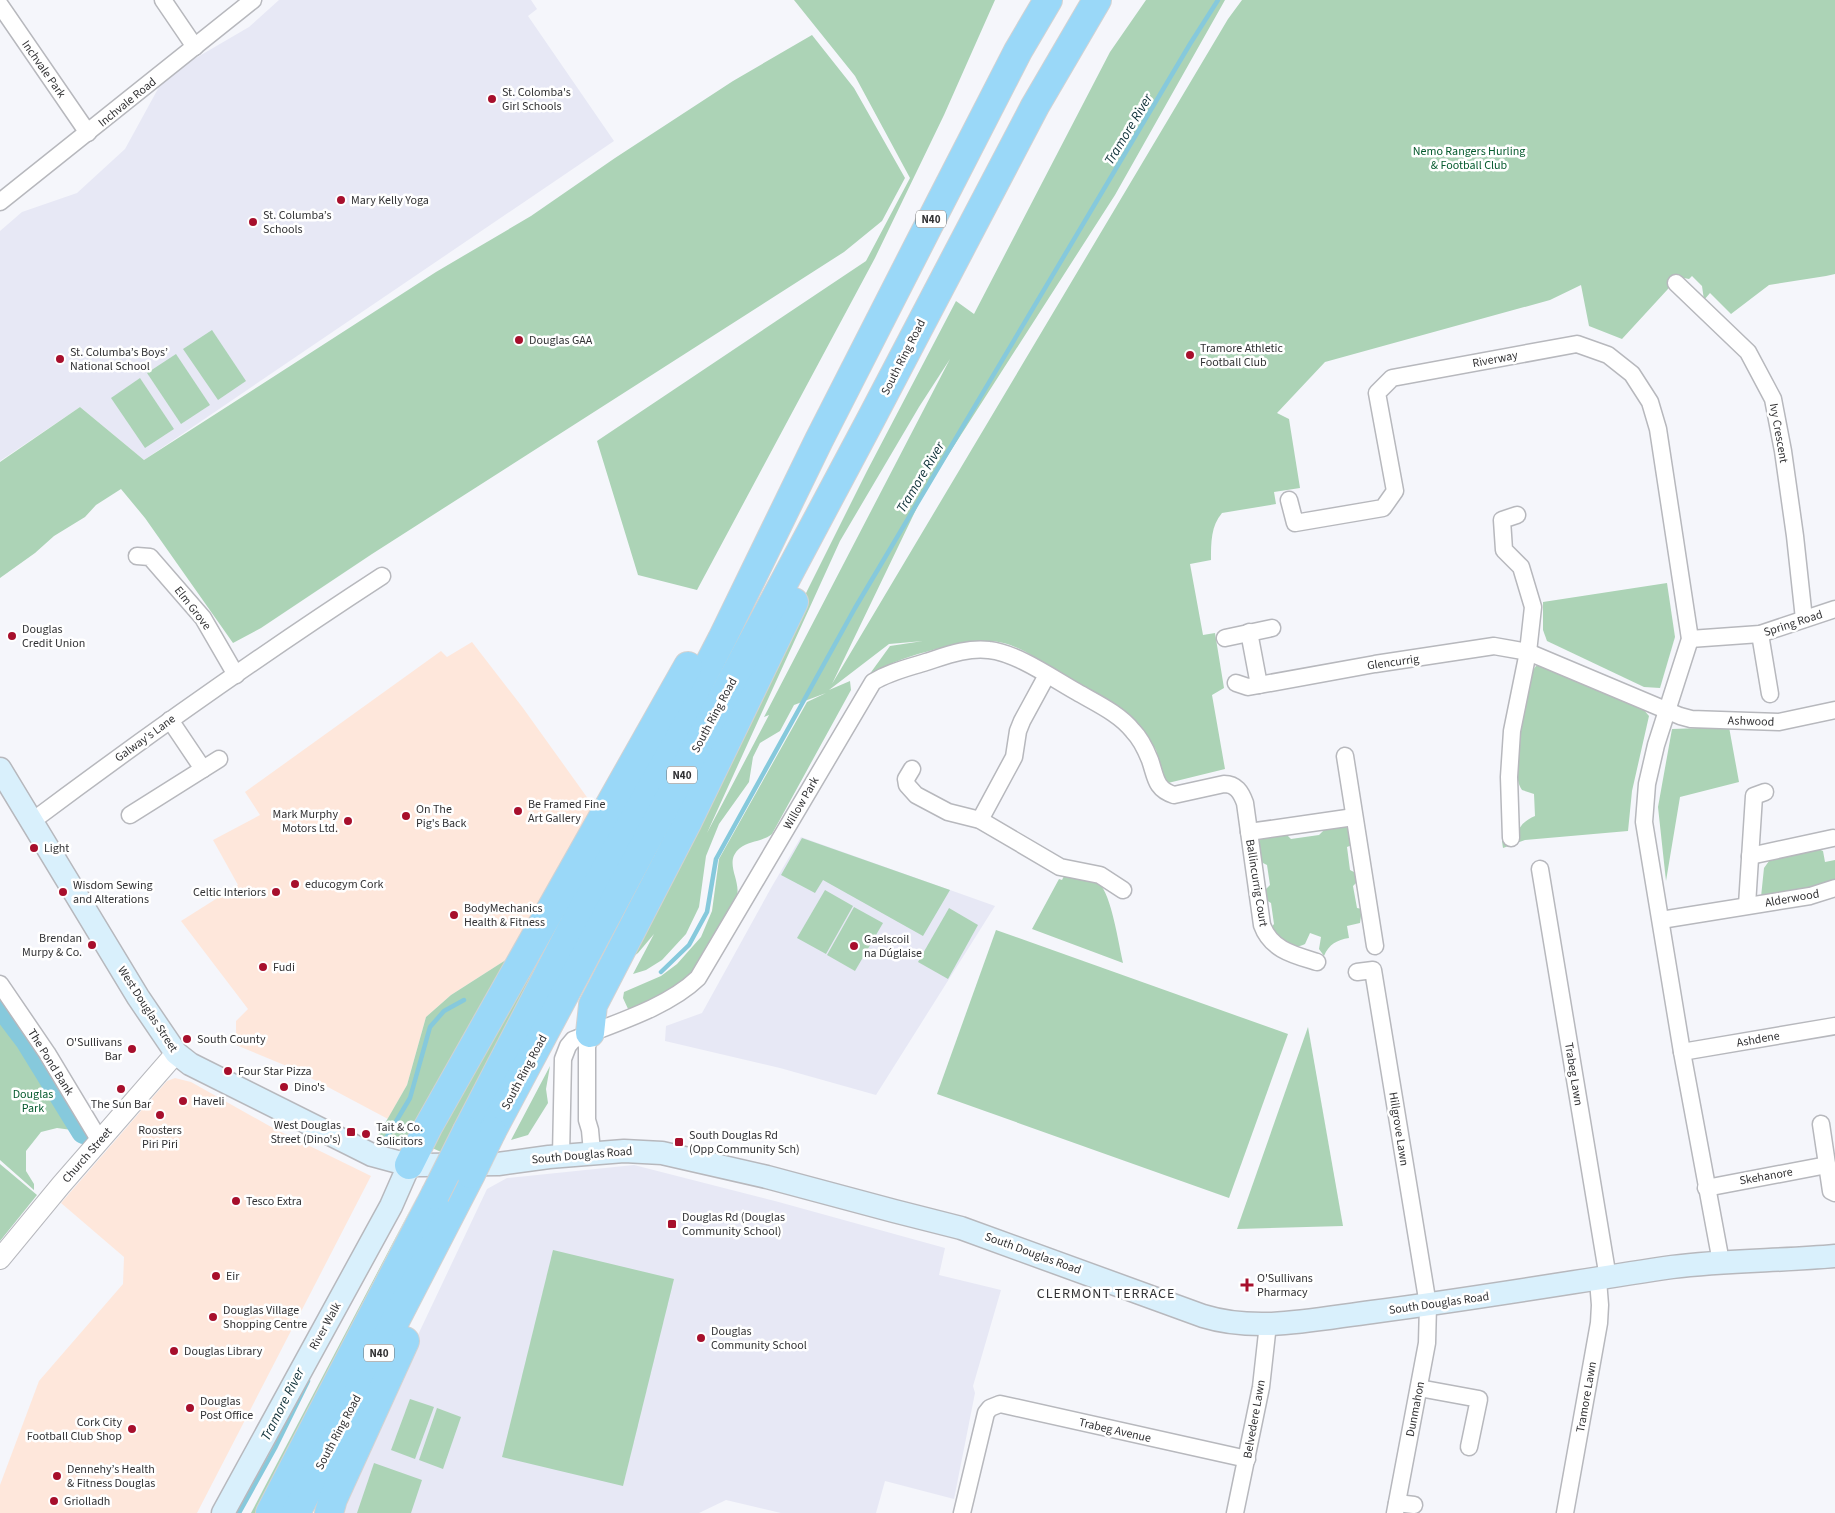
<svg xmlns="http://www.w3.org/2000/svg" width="1835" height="1513" font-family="'Source Sans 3',sans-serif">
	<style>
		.commercial { fill: #fee7db }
		.built { fill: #e7e8f5 }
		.green { fill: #acd3b6; fill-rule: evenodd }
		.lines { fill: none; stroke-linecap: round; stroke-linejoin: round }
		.stream { stroke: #86c9dc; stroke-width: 4.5 }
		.river { stroke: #86c9dc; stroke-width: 26 }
		.minor-casing { stroke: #b7b8bd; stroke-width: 19 }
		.tertiary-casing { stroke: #b7b8bd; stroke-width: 22 }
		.secondary-casing { stroke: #b7b8bd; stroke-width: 25 }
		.trunk-casing { stroke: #d2d2d2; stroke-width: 30 }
		.minor { stroke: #fff; stroke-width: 16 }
		.tertiary { stroke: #fff; stroke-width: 20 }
		.secondary { stroke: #d9f0fc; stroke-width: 22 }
		.trunk { stroke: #9ad8f8; stroke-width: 28 }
		.trunk-bridge-casing { stroke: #d2d2d2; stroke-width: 30; stroke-linecap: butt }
		.trunk-bridge { stroke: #9ad8f8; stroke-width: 28 }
		.poi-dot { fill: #a70f2c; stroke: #fff; stroke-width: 2 }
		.labels { text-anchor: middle; stroke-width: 5; stroke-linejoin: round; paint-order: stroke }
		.shield { fill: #fff; stroke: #707071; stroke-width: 1 }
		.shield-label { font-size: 11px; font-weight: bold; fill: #323234 }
		.street-label { font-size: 12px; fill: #323234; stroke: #fff }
		.poi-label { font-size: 12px; fill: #323234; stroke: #fff; text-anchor: start }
		.park-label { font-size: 12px; fill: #075b2f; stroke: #fff }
		.water-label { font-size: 14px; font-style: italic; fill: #0e3038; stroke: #fff }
		.neighbourhood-label { font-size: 14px; letter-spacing: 1px; fill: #323234; stroke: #fff }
	</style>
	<rect width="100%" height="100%" fill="#f5f6fb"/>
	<g class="commercial">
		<path d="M 472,642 L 523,708 L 594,807 L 512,956 L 451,995 L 426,1017 L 407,1085 L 388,1119 L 294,1069 L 236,1045 L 236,1021 L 248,1009 L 181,921 L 238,885 L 213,840 L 260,815 L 245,792 L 441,651 L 447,657 Z"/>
		<path d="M 175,1078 L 191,1082 L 273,1128 L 371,1176 L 197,1513 L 0,1513 L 0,1485 L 39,1381 L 123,1284 L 124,1257 L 61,1203 L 167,1081 Z"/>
	</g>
	<g class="built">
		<path d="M 279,0 L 531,0 L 537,9 L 528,16 L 614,141 L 144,460 L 80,407 L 0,461 L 0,231 L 22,212 L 77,193 L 125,149 L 165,76 L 249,27 Z"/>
		<path d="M 801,837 L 995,906 L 876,1095 L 780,1068 L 665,1041 L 666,1026 L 702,1013 L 771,888 Z"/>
		<path d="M 634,1165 L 775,1201 L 945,1248 L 939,1275 L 1001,1290 L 973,1386 L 975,1393 L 954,1499 L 885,1481 L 876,1513 L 781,1513 L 726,1500 L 699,1513 L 337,1513 L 355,1468 L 487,1189 L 507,1178 Z"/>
	</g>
	<g class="green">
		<path d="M 794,0 L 995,0 L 944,115 L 875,258 L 697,590 L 638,575 L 597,441 L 866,261 L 910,178 L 855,76 Z"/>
		<path d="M 1146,0 L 1225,0 L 1115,195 L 925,491 L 832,684 L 1228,19 L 1242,0 L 1835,0 L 1835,274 L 1826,276 L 1769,285 L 1731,314 L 1710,293 L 1704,300 L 1702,286 L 1692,276 L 1689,279 L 1679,277 L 1622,339 L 1589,326 L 1581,285 L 1550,300 L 1325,362 L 1277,413 L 1289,419 L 1300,488 L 1274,492 L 1276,504 L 1222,513 C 1211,526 1211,542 1211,560 L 1190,564 L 1203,635 L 1215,633 L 1224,688 L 1212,695 L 1225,769 L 1168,783 L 1164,777 L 1156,750 L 1143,729 L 1135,720 L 1112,704 L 1026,652 C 1014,646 1002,641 988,641 C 958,641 894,658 869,675 L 890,646 L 923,641 L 889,644 L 829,690 L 850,681 L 851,690 L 772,834 C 762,842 749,841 740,848 C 723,862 741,879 737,896 L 695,969 L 687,979 L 679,986 L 629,1011 L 623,998 L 624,992 L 661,976 L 677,964 L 701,937 L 712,911 L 719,859 L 807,702 L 826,693 L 794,705 L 780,731 L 760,743 L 753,757 L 749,782 L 719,824 L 706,856 L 699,907 L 686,934 L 662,960 L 646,970 L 633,974 L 654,934 L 638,953 L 629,960 L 808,589 L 867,471 L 956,301 L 974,314 L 1110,52 ZM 950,359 L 764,717 L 769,715 L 707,833 L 840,541 L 919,407 Z"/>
		<path d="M 812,35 L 854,88 L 905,178 L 882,221 L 844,252 L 372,554 L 261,628 L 233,643 L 145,518 L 121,489 L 96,505 L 85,517 L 54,536 L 35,553 L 0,578 L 0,462 L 80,407 L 144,460 L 436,272 L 531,216 L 615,158 L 733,81 Z"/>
		<path d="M 212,330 L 246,381 L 218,400 L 183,349 Z"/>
		<path d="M 176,354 L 210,405 L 181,424 L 147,373 Z"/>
		<path d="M 140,378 L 174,429 L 145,448 L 111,398 Z"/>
		<path d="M 1667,583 L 1675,637 L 1660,688 L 1644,687 L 1547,641 L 1543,630 L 1543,602 Z"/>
		<path d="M 1541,664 L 1547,664 L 1644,710 L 1649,716 L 1632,791 L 1628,831 L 1525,840 L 1503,848 L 1502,841 L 1516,837 C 1520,825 1524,821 1535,816 L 1534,794 L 1522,790 C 1507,769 1527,696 1533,670 L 1536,666 Z"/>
		<path d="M 682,694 L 441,1152 L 430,1147 Z"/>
		<path d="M 1729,727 L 1739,782 L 1680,797 L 1666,881 L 1658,807 L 1672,729 Z"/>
		<path d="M 1343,825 L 1349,829 L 1352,845 L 1347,847 L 1350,870 L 1356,873 L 1358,881 L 1353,886 L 1357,908 L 1362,909 L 1360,923 L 1347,926 L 1349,938 C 1337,940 1329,944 1324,956 L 1319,949 L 1321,937 L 1310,933 L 1305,944 C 1291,952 1280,938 1270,929 L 1274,924 L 1271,903 L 1266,900 L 1265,890 L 1270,885 L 1267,865 L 1261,862 L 1259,841 L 1264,837 L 1286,834 L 1291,839 L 1319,835 L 1325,829 Z"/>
		<path d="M 802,838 L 950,890 L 923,936 L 823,880 L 815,893 L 781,875 Z"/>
		<path d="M 1818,849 L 1823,851 L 1825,862 L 1835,860 L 1835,880 L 1799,892 L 1761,897 L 1764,868 L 1769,861 Z"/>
		<path d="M 1064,876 C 1075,879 1089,878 1099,884 C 1111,892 1119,947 1123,963 L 1032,929 L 1059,879 L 1062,880 Z"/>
		<path d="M 825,890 L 853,906 L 826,954 L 797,938 Z"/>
		<path d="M 854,907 L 883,923 L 855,971 L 827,955 Z"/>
		<path d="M 949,908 L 978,925 L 948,979 L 918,962 Z"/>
		<path d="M 996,930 L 1288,1034 L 1229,1198 L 937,1094 Z"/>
		<path d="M 512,956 L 403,1147 L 376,1139 L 407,1085 L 426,1017 L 451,995 Z"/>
		<path d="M 0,1003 L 93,1127 L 82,1140 L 72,1130 L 57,1128 L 41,1132 L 26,1151 L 26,1171 L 34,1184 L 34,1190 L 0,1160 Z"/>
		<path d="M 1308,1027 L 1343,1226 L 1237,1229 Z"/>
		<path d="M 550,1066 L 546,1089 L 548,1103 L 528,1135 L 511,1140 Z"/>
		<path d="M 0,1164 L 37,1195 L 0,1241 Z"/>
		<path d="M 419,1193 L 255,1513 L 251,1513 Z"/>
		<path d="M 553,1250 L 674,1279 L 623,1486 L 502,1457 Z"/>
		<path d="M 410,1399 L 434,1407 L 415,1459 L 391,1450 Z"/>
		<path d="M 437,1408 L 461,1417 L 443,1469 L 419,1460 Z"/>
		<path d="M 374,1463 L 422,1480 L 411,1513 L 357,1513 Z"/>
	</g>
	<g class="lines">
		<g class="stream">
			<path d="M 661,972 L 689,945 L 707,912 L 716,859 L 855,608 L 1190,44 L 1218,0"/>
			<path d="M 385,1140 L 410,1098 L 430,1027 L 444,1011 L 464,1000"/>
			<path d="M 239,1513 L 275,1448 L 308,1381"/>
		</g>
		<path class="river" d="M 0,1003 L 28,1040 L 84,1131"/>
		<g class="minor-casing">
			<g id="minor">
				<path d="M 163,0 L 195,47"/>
				<path d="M 0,5 L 88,133"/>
				<path d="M 0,202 L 253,0"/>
				<path d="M 1676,283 L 1748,352 L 1773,399 L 1783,451 L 1795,536 L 1804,619"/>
				<path d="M 1289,500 L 1295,523 L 1383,508 L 1395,491 L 1377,393 L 1392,378 L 1577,344 L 1608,355 L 1632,374 L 1650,402 L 1658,429 L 1690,639 L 1656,745 L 1647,784 L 1644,822 L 1682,1052 L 1721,1262"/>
				<path d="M 137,556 L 150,557 L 203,618 L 236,675"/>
				<path d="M 1249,632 L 1259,685"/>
				<path d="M 1760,634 L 1770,694"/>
				<path d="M 1225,638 L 1272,628"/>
				<path d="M 1690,639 L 1760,634 L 1835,609"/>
				<path d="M 1236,683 L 1248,687 L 1375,664 L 1494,646 L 1528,652 L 1680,716 L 1691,719 L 1779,722 L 1835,710"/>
				<path d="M 170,720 L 203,769"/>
				<path d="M 1345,756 L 1375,946"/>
				<path d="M 912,769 L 906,779 L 907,785 L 916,795 L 948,812 L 980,820 L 1060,867 L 1100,875 L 1123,890"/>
				<path d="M 130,815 L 219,759"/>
				<path d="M 980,820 L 1014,757 L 1018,731 L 1022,721 L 1047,675"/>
				<path d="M 31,822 C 146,736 262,654 382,576"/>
				<path d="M 1249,832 L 1354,817"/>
				<path d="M 1511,838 L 1509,777 L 1512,731 L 1528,652 L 1533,607 L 1521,567 L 1504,550 L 1502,520 L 1517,515"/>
				<path d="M 1750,856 L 1833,838"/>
				<path d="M 1540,869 L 1608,1278"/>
				<path d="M 1747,905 L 1754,796 L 1765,792"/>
				<path d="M 1661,920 L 1810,896 L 1835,888"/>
				<path d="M 1357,972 L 1373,970 L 1428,1305 L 1427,1343 L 1395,1513"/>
				<path d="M 0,984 L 47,1053 L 100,1141"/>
				<path d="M 590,1033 L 587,1047 L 587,1120 L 590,1130 L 592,1152"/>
				<path d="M 1682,1052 L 1835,1026"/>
				<path d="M 1821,1124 L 1831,1191 L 1835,1193"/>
				<path d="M 561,1156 L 563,1059 L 568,1046 L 573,1040 C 612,1024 667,1008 698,978 L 873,682 C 889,672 907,668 926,662 C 945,656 968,647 989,650 C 1017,653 1052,678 1077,692 C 1096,703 1120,714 1133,731 C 1141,739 1146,750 1150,760 C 1156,777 1155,789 1174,795 L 1224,784 C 1236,784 1241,792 1245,803 L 1262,925 C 1271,950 1294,955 1317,962"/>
				<path d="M 1706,1188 L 1827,1165"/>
				<path d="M 1419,1388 L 1479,1399 L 1469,1447"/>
				<path d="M 1397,1503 L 1414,1505"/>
				<path d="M 962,1513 L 986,1413 L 990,1408 L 1000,1404 L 1247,1459"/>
				<path d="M 1235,1513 L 1261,1387 L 1268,1324"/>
				<path d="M 1565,1513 L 1599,1323 L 1600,1305 L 1598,1280"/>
			</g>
		</g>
		<g class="tertiary-casing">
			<path id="tertiary" d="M 0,1259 L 61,1185 L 176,1053"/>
		</g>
		<g class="secondary-casing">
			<g id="secondary">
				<path d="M 0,769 L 138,997 L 176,1053 L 190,1064 L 372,1155 L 409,1165 L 423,1165 L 498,1164 L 549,1157 L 624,1151 L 662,1153 L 767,1177 L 894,1211 L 961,1228 L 1203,1316 C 1258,1333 1316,1319 1372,1312 C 1473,1299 1572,1282 1672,1267 C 1726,1260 1781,1261 1835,1256"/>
				<path d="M 223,1513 L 391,1206 L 409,1165"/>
			</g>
		</g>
		<g class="trunk-casing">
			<g id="trunk">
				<path d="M 590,1033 L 593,1005 L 688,821 L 794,602"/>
				<path d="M 467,1131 L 722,639 L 819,440 L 941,201 L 1018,51 L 1048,0"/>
				<path d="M 492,1131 L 871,419 L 1035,106 L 1097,0"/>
				<path d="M 409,1165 L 428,1127 L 688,666"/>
				<path d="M 270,1513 L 435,1195"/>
				<path d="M 296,1513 L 471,1174"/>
				<path d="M 329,1513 L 333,1499 L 405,1341"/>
			</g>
		</g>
		<use href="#minor" class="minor"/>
		<use href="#tertiary" class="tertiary"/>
		<use href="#secondary" class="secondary"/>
		<use href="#trunk" class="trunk"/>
		<g class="trunk-bridge-casing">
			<g id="trunk-bridge">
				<path d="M 471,1174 L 492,1131"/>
				<path d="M 435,1195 L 467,1131"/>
			</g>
		</g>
		<use href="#trunk-bridge" class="trunk-bridge"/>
	</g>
	<g class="poi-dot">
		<circle cx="492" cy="99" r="5"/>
		<circle cx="341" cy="200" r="5"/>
		<circle cx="253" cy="222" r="5"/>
		<circle cx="519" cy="340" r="5"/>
		<circle cx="1190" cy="355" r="5"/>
		<circle cx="60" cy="359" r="5"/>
		<circle cx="12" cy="636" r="5"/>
		<circle cx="518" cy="811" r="5"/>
		<circle cx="406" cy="816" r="5"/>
		<circle cx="348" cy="821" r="5"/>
		<circle cx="34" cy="848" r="5"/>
		<circle cx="295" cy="884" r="5"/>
		<circle cx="63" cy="892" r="5"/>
		<circle cx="276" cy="892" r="5"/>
		<circle cx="454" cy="915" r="5"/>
		<circle cx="92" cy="945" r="5"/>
		<circle cx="854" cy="946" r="5"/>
		<circle cx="263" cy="967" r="5"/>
		<circle cx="187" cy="1039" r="5"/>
		<circle cx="132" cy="1049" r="5"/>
		<circle cx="228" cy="1071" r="5"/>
		<circle cx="284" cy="1087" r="5"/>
		<circle cx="121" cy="1089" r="5"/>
		<circle cx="183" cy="1101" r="5"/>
		<circle cx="160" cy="1115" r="5"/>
		<rect x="346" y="1127" width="10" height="10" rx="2.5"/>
		<circle cx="366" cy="1134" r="5"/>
		<rect x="674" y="1137" width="10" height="10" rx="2.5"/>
		<circle cx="236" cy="1201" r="5"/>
		<rect x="667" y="1219" width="10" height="10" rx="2.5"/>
		<circle cx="216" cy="1276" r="5"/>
		<path d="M1244.5 1277.5h5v5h5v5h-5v5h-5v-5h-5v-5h5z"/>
		<circle cx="213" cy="1317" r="5"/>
		<circle cx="701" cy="1338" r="5"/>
		<circle cx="174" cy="1351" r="5"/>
		<circle cx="190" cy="1408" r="5"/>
		<circle cx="132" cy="1429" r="5"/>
		<circle cx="57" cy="1476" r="5"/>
		<circle cx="54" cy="1501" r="5"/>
	</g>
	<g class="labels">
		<g class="shield">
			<rect x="916" y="210.5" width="30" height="17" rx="4"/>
			<rect x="667" y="766.5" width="30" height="17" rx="4"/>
			<rect x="364" y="1344.5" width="30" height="17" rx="4"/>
		</g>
		<g class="shield-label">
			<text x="931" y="223">N40</text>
			<text x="682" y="779">N40</text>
			<text x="379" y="1357">N40</text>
		</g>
		<g class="street-label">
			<text transform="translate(44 69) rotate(55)" y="4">Inchvale Park</text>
			<text transform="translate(127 102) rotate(-39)" y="4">Inchvale Road</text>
			<text transform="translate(903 357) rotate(-63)" y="4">South Ring Road</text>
			<text transform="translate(1495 359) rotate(-11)" y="4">Riverway</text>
			<text transform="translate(1779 433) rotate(80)" y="4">Ivy Crescent</text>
			<text transform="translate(193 608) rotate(52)" y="4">Elm Grove</text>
			<text transform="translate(1793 623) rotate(-18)" y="4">Spring Road</text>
			<text transform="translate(1393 662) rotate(-8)" y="4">Glencurrig</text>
			<text transform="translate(714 715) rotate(-62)" y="4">South Ring Road</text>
			<text transform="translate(1751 721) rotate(2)" y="4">Ashwood</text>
			<text transform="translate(145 738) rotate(-36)" y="4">Galway's Lane</text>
			<text transform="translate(801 803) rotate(-60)" y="4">Willow Park</text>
			<text transform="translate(1257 883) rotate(81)" y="4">Ballincurrig Court</text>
			<text transform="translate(1792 898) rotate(-10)" y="4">Alderwood</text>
			<text transform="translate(148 1009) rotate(57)" y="4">West Douglas Street</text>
			<text transform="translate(1758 1039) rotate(-10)" y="4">Ashdene</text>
			<text transform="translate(51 1062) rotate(58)" y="4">The Pond Bank</text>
			<text transform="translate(524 1072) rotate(-62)" y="4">South Ring Road</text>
			<text transform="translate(1574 1074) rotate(81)" y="4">Trabeg Lawn</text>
			<text transform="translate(1399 1129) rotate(81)" y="4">Hillgrove Lawn</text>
			<text transform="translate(87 1155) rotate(-49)" y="4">Church Street</text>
			<text transform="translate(582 1155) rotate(-5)" y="4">South Douglas Road</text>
			<text transform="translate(1766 1176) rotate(-10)" y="4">Skehanore</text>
			<text transform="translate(1033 1253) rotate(20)" y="4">South Douglas Road</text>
			<text transform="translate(1439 1303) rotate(-8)" y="4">South Douglas Road</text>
			<text transform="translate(325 1326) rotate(-61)" y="4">River Walk</text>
			<text transform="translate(1586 1397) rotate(-80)" y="4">Tramore Lawn</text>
			<text transform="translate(1415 1409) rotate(-79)" y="4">Dunmahon</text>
			<text transform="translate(1254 1419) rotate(-80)" y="4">Belvedere Lawn</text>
			<text transform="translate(1115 1430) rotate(13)" y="4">Trabeg Avenue</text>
			<text transform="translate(338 1432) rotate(-62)" y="4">South Ring Road</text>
		</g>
		<g class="poi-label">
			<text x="502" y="96">St. Colomba's<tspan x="502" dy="14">Girl Schools</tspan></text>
			<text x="351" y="204">Mary Kelly Yoga</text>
			<text x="263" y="219">St. Columba’s<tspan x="263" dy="14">Schools</tspan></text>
			<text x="529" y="344">Douglas GAA</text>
			<text x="1200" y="352">Tramore Athletic<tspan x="1200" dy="14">Football Club</tspan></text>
			<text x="70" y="356">St. Columba’s Boys’<tspan x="70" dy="14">National School</tspan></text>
			<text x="22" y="633">Douglas<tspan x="22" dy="14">Credit Union</tspan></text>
			<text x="528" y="808">Be Framed Fine<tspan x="528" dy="14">Art Gallery</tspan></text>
			<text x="416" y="813">On The<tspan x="416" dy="14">Pig's Back</tspan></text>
			<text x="338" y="818" text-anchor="end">Mark Murphy<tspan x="338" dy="14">Motors Ltd.</tspan></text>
			<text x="44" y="852">Light</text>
			<text x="305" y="888">educogym Cork</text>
			<text x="73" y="889">Wisdom Sewing<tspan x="73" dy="14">and Alterations</tspan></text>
			<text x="266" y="896" text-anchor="end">Celtic Interiors</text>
			<text x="464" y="912">BodyMechanics<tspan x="464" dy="14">Health &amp; Fitness</tspan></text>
			<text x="82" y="942" text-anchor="end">Brendan<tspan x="82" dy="14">Murpy &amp; Co.</tspan></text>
			<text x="864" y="943">Gaelscoil<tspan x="864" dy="14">na Dúglaise</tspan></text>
			<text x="273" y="971">Fudi</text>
			<text x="197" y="1043">South County</text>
			<text x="122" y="1046" text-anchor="end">O'Sullivans<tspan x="122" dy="14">Bar</tspan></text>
			<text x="238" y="1075">Four Star Pizza</text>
			<text x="294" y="1091">Dino's</text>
			<text x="193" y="1105">Haveli</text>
			<text x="121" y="1108" text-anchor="middle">The Sun Bar</text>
			<text x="341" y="1129" text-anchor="end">West Douglas<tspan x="341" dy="14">Street (Dino's)</tspan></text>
			<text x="376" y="1131">Tait &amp; Co.<tspan x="376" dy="14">Solicitors</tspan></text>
			<text x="160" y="1134" text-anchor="middle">Roosters<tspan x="160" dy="14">Piri Piri</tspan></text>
			<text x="689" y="1139">South Douglas Rd<tspan x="689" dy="14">(Opp Community Sch)</tspan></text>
			<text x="246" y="1205">Tesco Extra</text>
			<text x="682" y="1221">Douglas Rd (Douglas<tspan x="682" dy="14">Community School)</tspan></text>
			<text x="226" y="1280">Eir</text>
			<text x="1257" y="1282">O'Sullivans<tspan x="1257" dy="14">Pharmacy</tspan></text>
			<text x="223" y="1314">Douglas Village<tspan x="223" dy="14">Shopping Centre</tspan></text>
			<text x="711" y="1335">Douglas<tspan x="711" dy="14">Community School</tspan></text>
			<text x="184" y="1355">Douglas Library</text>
			<text x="200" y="1405">Douglas<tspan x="200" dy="14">Post Office</tspan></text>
			<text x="122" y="1426" text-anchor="end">Cork City<tspan x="122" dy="14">Football Club Shop</tspan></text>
			<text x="67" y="1473">Dennehy’s Health<tspan x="67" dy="14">&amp; Fitness Douglas</tspan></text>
			<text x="64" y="1505">Griolladh</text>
		</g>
		<g class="park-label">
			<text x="1469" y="155">Nemo Rangers Hurling<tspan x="1469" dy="14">&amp; Football Club</tspan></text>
			<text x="33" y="1098">Douglas<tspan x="33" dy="14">Park</tspan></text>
		</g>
		<g class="water-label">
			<text transform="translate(1128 129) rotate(-59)" y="5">Tramore River</text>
			<text transform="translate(920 477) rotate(-59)" y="5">Tramore River</text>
			<text transform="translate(282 1404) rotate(-63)" y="5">Tramore River</text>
		</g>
		<g class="neighbourhood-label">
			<text x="1106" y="1298">CLERMONT TERRACE</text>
		</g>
	</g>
</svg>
